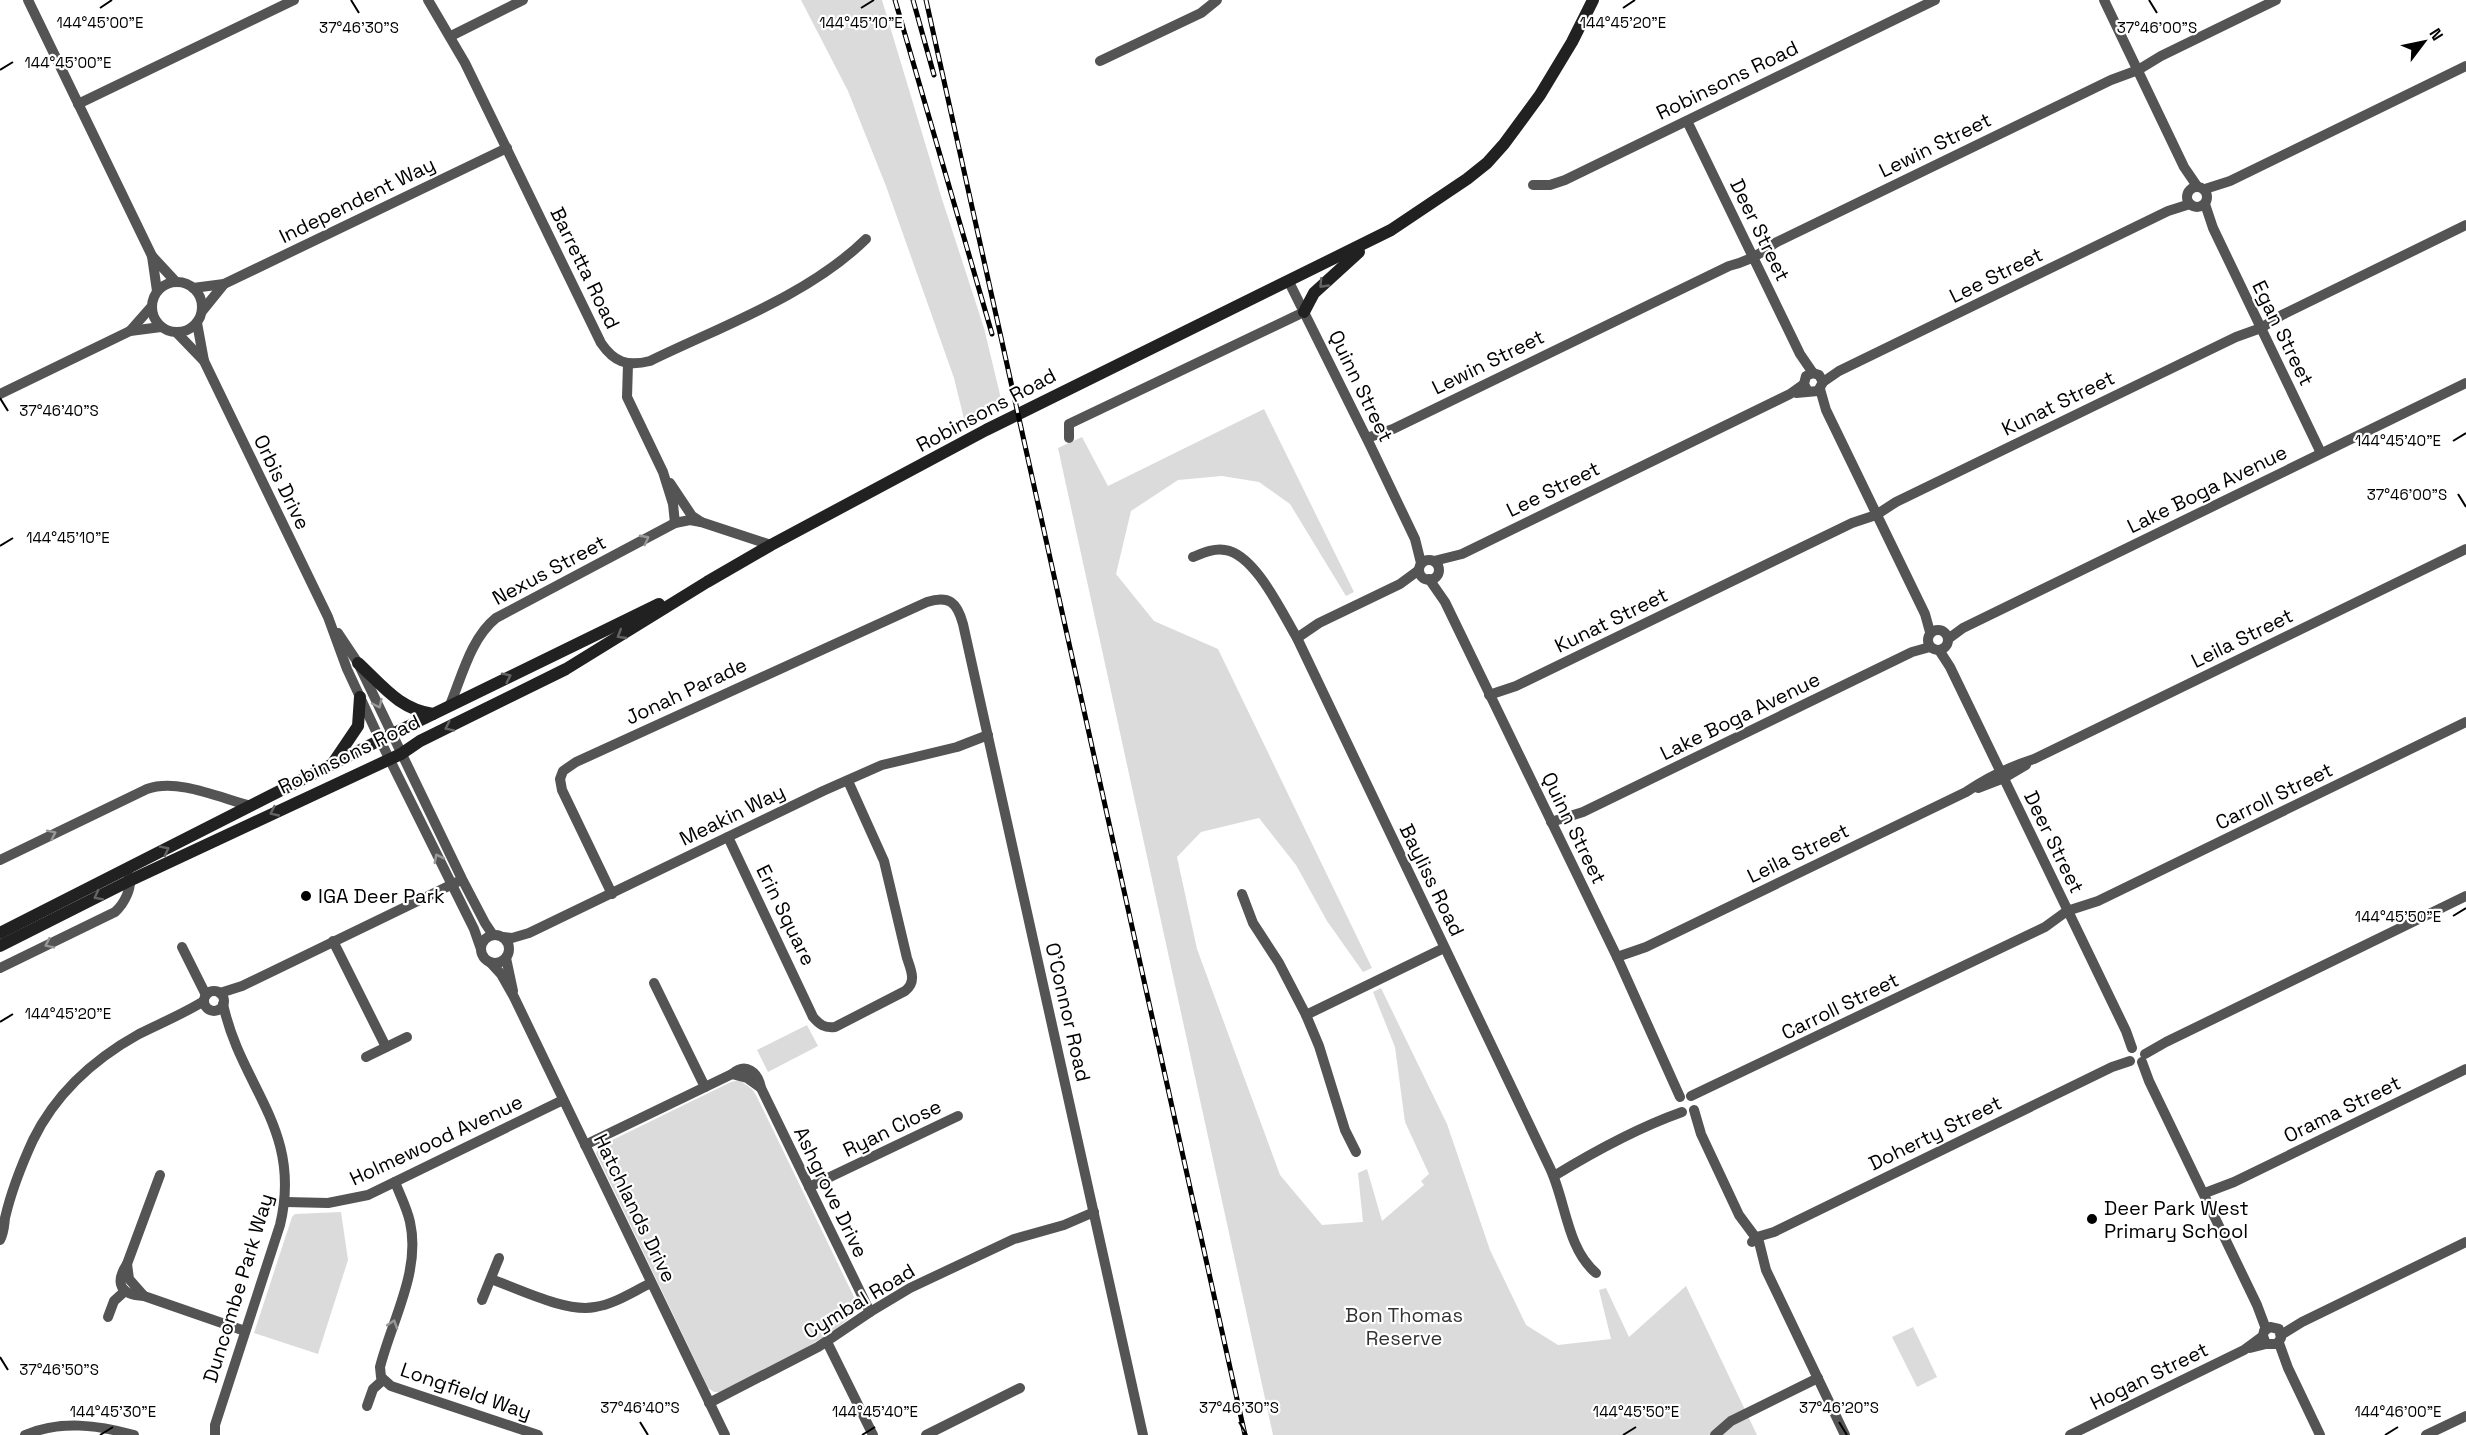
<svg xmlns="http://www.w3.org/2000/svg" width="2466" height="1435" font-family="'Space Grotesk',sans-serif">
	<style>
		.green { fill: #dbdbdb }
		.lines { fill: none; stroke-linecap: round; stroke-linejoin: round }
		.street { stroke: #545454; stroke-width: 10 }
		.secondary { stroke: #212121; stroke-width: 12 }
		.rail-casing { stroke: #000; stroke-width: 5 }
		.rail { stroke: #fff; stroke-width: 3; stroke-dasharray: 9; stroke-linecap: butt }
		.oneway { stroke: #646464 }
		.oneway2 { stroke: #989898 }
		.ticks { fill: none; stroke: #000; stroke-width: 2 }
		.poi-dot { fill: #000; stroke: #fff; stroke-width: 2 }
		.labels { text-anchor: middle; stroke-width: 4.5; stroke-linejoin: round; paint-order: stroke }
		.street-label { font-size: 20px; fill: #000; stroke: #fff }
		.poi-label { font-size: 20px; fill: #000; stroke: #fff; text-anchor: start }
		.park-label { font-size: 20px; fill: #323232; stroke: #fff }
		.ticks-label { font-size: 15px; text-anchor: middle; fill: #000; stroke: #fff; stroke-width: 4.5; stroke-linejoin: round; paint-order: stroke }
	</style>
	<rect width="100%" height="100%" fill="#fff"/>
	<g class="green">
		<path d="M 801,0 L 882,0 L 941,196 L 984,328 L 1002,403 L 964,419 L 954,378 L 886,186 L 848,91 Z"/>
		<path d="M 1264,409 L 1354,592 L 1346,596 L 1290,504 L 1259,482 L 1222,476 L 1178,480 L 1131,511 L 1116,574 L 1154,621 L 1218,649 L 1372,968 L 1363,972 L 1327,921 L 1296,865 L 1259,818 L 1201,832 L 1177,857 L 1197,949 L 1280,1175 L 1322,1225 L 1363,1222 L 1358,1173 L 1367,1169 L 1382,1221 L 1424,1185 L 1421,1181 L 1429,1174 L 1405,1122 L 1395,1047 L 1373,992 L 1381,988 L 1447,1124 L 1490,1250 L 1526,1325 L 1558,1345 L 1611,1339 L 1599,1290 L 1606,1288 L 1629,1337 L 1686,1286 L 1757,1435 L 1273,1435 L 1058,448 L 1082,437 L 1108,486 Z"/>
		<path d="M 807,1025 L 818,1046 L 768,1072 L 757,1050 Z"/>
		<path d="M 739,1080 L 752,1089 L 756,1095 L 855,1299 L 857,1307 C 848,1332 747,1378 720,1392 L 714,1392 L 708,1388 L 702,1375 L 596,1153 L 600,1146 L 731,1082 Z"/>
		<path d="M 341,1212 L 348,1260 L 318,1354 L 254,1333 L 292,1217 L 295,1214 Z"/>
		<path d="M 1913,1327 L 1937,1377 L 1917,1387 L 1892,1337 Z"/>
	</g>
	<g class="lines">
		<g class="street">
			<path d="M 28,0 L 152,256 L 176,282"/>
			<path d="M 428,0 L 465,63 L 601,343 C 614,362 627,367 650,361 C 722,326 809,295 866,239"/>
			<path d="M 2104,0 L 2184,167 L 2197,186"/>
			<path d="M 451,36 L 523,0"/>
			<path d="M 1100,61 L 1201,13 L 1217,0"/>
			<path d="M 78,104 L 294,0"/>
			<path d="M 1687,121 L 1800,354 L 1813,373"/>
			<path d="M 1533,185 L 1550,185 L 1565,180 L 1935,0"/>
			<circle cx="2197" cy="197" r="10"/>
			<path d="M 2205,189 L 2230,181 L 2466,66"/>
			<path d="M 2205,204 L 2213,228 L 2321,453"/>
			<path d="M 152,256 L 157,291"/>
			<circle cx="177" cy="307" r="25"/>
			<path d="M 1289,282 L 1370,445 L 1415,539 L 1421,563"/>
			<path d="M 193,288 L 224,284 L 507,148"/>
			<path d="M 203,310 L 224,284"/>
			<path d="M 197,323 L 204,361"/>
			<path d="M 130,331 L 152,306"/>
			<path d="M 177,333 L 204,361 L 328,617 L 347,669 L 380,740 L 474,929 L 481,949"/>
			<path d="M 628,364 L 627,397 L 663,472 L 673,504 L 675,523"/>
			<path d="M 1823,382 L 1839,371 L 2168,211 L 2190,204"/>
			<path d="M 1820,389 L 1826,410 L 1925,614 L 1930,632"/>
			<path d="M 1796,393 L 1818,391 L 1823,382 L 1819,375 L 1813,373 L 1806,376 L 1804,384 L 1807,390"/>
			<path d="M 0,394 L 130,331 L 161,327"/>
			<path d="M 1069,438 L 1069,424 L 1304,312"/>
			<path d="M 1367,438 L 1393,429 L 1729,266 C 1746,262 1761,254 1775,243 L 2111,80 L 2138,70 L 2161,56 L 2276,0"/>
			<path d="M 670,483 L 692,516 L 701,522"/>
			<path d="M 1193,557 C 1203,553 1214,548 1225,550 C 1255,554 1282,613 1297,638 L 1550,1168 C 1566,1202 1567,1249 1596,1273"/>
			<circle cx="1429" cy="570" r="10"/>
			<path d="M 1434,561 L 1462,554 L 1790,394 L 1804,384"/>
			<path d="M 1429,579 L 1445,602 L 1617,957 L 1680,1097"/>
			<circle cx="1938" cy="640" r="10"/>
			<path d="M 338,633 L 358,663 L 462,879 L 485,923 L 493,935"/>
			<path d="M 1297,638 L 1319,623 L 1400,584 L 1419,570"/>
			<path d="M 1948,639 L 1963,628 L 2466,383"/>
			<path d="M 1939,650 L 1950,667 L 2126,1031 L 2132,1048"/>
			<path d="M 1489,695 L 1516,686 L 1852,523 L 1876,515 L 1896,502 L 2236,337 L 2261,328 L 2282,315 L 2466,225"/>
			<path d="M 450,705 C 462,676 471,638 496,618 L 675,523 L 690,520 L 701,522 L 771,545"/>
			<path d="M 1978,788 L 2004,778 L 2026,765"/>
			<path d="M 1551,822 L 1583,812 L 1912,652 L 1930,647"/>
			<path d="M 728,837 L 813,1017 C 820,1025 824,1028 835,1027 L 905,991 C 917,982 911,970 907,958 L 884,861 L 848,781"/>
			<path d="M 0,860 L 147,789 C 178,778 220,798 251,806"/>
			<path d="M 612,894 L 562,790 L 560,779 L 563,771 L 576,762 L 927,602 C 949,595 957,602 963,624 L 1143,1435"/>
			<path d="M 1242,894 L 1253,923 L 1279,963 L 1306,1015 L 1319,1046 L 1345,1130 L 1356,1152"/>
			<circle cx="495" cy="949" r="14"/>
			<path d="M 503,937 L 512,938 L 529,933 L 823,791 L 882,765 L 957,747 L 988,735"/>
			<path d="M 333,941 L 386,1047"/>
			<path d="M 182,947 L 206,995"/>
			<path d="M 1617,957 L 1646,947 L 1966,792 C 1988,777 2009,767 2034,759 L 2466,549"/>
			<path d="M 506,958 L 513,991"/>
			<path d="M 490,962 L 501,974 L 514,997 L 725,1435"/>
			<path d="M 0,968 L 115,912 C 124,904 133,887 129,876"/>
			<path d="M 654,983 L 705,1087"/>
			<circle cx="214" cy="1001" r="10"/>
			<path d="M 220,993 L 242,986 L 457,882"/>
			<path d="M 1306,1015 L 1444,948"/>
			<path d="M 2145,1054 L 2166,1042 L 2466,896"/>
			<path d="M 366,1057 L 407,1037"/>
			<path d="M 2142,1062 L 2149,1081 L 2257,1305 L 2266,1329"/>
			<path d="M 732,1074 L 747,1078 L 761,1088"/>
			<path d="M 1691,1096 L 2045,927 L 2067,911 L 2098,901 L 2466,722"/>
			<path d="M 1694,1110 L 1701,1134 L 1739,1215 L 1759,1242 L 1766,1270 L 1845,1435"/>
			<path d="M 585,1145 L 732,1074 C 746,1062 758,1072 761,1088 L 870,1312"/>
			<path d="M 160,1175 L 127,1264 C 114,1284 121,1295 144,1296 L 245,1331"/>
			<path d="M 1554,1176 C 1595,1151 1637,1128 1682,1112"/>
			<path d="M 395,1182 C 400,1195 407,1208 410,1222 C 421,1271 392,1320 380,1367 L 381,1377 L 391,1386 L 538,1435"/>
			<path d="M 809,1187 L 958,1116"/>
			<path d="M 2205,1193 L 2234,1182 L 2466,1069"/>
			<path d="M 286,1202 L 328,1203 L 368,1195 L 563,1100"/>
			<path d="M 0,1240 C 4,1233 4,1226 5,1218 C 11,1192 22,1164 33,1140 C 56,1093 94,1059 139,1034 C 161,1023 183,1014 204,1001"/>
			<path d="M 1752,1242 L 1757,1237 L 1774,1232 L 2112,1067 L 2130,1061"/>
			<path d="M 127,1264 L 129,1279 L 144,1296"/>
			<path d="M 491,1279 C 519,1289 567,1313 595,1307 C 615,1304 634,1291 651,1283"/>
			<path d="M 482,1300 L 499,1258"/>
			<path d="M 108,1317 L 114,1301 L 125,1291"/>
			<path d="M 2281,1335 L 2302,1322 L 2466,1242"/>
			<path d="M 827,1342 L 873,1435"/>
			<path d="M 2279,1343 L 2288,1368 L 2320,1435"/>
			<path d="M 2250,1348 L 2266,1344 L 2277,1344 L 2281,1338 L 2279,1329 L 2270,1327 L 2264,1331 L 2263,1336 L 2266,1344"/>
			<path d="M 709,1403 L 818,1347 L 870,1312 L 910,1288 L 1014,1239 L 1064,1225 L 1094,1212"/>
			<path d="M 367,1406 L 373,1389 L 383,1380"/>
			<path d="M 25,1435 C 61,1420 98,1425 134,1435"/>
			<path d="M 215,1435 L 215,1425 L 280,1225 C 303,1129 241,1088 223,1004"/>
			<path d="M 926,1435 L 1020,1388"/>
			<path d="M 1715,1435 L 1731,1421 L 1818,1378"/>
			<path d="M 2070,1435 L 2244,1350 L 2263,1336"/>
			<path d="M 2426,1435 L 2466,1416"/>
		</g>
		<g class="secondary">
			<path d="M 1304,312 L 1314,293 L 1359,252"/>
			<path d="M 358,663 C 383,686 399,709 433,714"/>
			<path d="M 333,763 L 358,726 L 360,697"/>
			<path d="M 0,933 L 380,740 L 659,604"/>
			<path d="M 0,946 L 131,880 L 401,754 L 420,741 L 566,669 L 707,582 L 771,545 L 986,430 L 1391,230 L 1467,179 L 1487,163 L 1504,144 L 1540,95 L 1572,42 L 1593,0"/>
		</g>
		<g class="rail-casing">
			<g id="rail">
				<path d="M 895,0 L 992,334"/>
				<path d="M 913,0 L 934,75"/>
				<path d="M 926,0 L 1245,1435"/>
			</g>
		</g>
		<use href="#rail" class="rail"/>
	</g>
	<defs><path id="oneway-chevron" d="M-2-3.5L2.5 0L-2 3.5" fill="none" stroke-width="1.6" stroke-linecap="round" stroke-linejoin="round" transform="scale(1.5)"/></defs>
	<g class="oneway">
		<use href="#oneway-chevron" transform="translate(1323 284) rotate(134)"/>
		<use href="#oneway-chevron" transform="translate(621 635) rotate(149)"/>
		<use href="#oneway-chevron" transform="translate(507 677) rotate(-26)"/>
		<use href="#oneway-chevron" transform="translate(449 727) rotate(154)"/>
		<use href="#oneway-chevron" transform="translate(274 812) rotate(155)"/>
		<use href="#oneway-chevron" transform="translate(165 850) rotate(-27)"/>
		<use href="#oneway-chevron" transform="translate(98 896) rotate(153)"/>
	</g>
	<g class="oneway2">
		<use href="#oneway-chevron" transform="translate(645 539) rotate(-28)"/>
		<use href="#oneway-chevron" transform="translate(378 704) rotate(65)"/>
		<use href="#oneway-chevron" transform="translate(52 834) rotate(-26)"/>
		<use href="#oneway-chevron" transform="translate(438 858) rotate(-117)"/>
		<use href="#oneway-chevron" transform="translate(49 944) rotate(154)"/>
		<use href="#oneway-chevron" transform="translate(393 1324) rotate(-72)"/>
	</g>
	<path class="ticks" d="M 351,0 L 359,13M 2149,0 L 2157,13M 100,8 L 112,0M 861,8 L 874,0M 1623,8 L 1635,0M 0,70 L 13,62M 0,398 L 8,411M 2453,441 L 2466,433M 2458,494 L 2466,507M 0,546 L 13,538M 2453,916 L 2466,908M 0,1022 L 13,1014M 0,1357 L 8,1370M 640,1422 L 648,1435M 1239,1422 L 1247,1435M 1839,1422 L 1847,1435M 100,1435 L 113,1427M 862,1435 L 875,1427M 1623,1435 L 1636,1427M 2385,1435 L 2398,1427"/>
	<g class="poi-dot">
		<circle cx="306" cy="896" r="6"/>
		<circle cx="2092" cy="1219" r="6"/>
	</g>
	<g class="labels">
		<g class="street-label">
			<text transform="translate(1727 80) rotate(-26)" y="7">Robinsons Road</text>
			<text transform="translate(1935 145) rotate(-26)" y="7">Lewin Street</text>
			<text transform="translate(357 200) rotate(-26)" y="7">Independent Way</text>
			<text transform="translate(1760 230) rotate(64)" y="7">Deer Street</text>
			<text transform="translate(585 268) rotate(64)" y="7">Barretta Road</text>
			<text transform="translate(1996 275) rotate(-26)" y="7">Lee Street</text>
			<text transform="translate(2283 333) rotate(64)" y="7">Egan Street</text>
			<text transform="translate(1488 362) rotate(-26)" y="7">Lewin Street</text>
			<text transform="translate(1361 386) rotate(64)" y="7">Quinn Street</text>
			<text transform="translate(2058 403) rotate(-26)" y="7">Kunat Street</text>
			<text transform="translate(986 410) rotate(-28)" y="7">Robinsons Road</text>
			<text transform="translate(282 482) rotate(64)" y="7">Orbis Drive</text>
			<text transform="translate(1553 489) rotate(-26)" y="7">Lee Street</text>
			<text transform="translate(2207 489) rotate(-26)" y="7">Lake Boga Avenue</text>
			<text transform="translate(549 570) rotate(-28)" y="7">Nexus Street</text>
			<text transform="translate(1611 620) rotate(-26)" y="7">Kunat Street</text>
			<text transform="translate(2242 638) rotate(-26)" y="7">Leila Street</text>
			<text transform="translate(686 691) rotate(-25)" y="7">Jonah Parade</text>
			<text transform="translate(1740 716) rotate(-26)" y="7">Lake Boga Avenue</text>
			<text transform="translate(349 754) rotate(-26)" y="7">Robinsons Road</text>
			<text transform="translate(2274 796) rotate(-26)" y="7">Carroll Street</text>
			<text transform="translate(732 815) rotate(-26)" y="7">Meakin Way</text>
			<text transform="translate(1574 828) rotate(64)" y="7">Quinn Street</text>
			<text transform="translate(2054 842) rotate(64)" y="7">Deer Street</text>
			<text transform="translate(1798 853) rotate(-26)" y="7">Leila Street</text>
			<text transform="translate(1432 880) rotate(64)" y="7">Bayliss Road</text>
			<text transform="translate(786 915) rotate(64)" y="7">Erin Square</text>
			<text transform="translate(1840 1006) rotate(-26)" y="7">Carroll Street</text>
			<text transform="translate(1068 1012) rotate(77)" y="7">O'Connor Road</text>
			<text transform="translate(2342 1109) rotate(-26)" y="7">Orama Street</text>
			<text transform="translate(892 1128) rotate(-26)" y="7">Ryan Close</text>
			<text transform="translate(1935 1133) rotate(-26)" y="7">Doherty Street</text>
			<text transform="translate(436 1140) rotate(-25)" y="7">Holmewood Avenue</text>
			<text transform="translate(831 1192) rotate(64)" y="7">Ashgrove Drive</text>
			<text transform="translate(635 1208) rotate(64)" y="7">Hatchlands Drive</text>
			<text transform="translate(238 1288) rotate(-73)" y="7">Duncombe Park Way</text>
			<text transform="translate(859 1301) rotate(-31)" y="7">Cymbal Road</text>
			<text transform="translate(2149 1376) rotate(-26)" y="7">Hogan Street</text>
			<text transform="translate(466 1391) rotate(19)" y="7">Longfield Way</text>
		</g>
		<g class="poi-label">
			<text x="318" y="903">IGA Deer Park</text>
			<text x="2104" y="1215">Deer Park West<tspan x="2104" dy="23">Primary School</tspan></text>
		</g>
		<g class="park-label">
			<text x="1404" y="1322">Bon Thomas<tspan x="1404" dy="23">Reserve</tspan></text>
		</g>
	</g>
	<g class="ticks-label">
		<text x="1623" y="28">144°45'20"E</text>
		<text x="100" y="28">144°45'00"E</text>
		<text x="861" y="28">144°45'10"E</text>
		<text x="359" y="33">37°46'30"S</text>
		<text x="2157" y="33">37°46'00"S</text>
		<text x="68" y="68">144°45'00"E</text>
		<text x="59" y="416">37°46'40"S</text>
		<text x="2398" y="446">144°45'40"E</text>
		<text x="2407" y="500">37°46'00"S</text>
		<text x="68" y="543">144°45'10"E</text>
		<text x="2398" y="922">144°45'50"E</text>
		<text x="68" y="1019">144°45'20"E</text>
		<text x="59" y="1375">37°46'50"S</text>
		<text x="640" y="1413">37°46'40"S</text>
		<text x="1239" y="1413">37°46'30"S</text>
		<text x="1839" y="1413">37°46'20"S</text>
		<text x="113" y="1417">144°45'30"E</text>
		<text x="875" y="1417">144°45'40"E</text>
		<text x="1636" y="1417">144°45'50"E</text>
		<text x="2398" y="1417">144°46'00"E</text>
	</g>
	<g transform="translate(2424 42) rotate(58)" stroke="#ffffff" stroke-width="4.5" paint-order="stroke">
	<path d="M0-4.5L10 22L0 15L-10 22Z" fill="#000000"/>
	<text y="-9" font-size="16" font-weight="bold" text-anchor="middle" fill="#000000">N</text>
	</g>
</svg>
